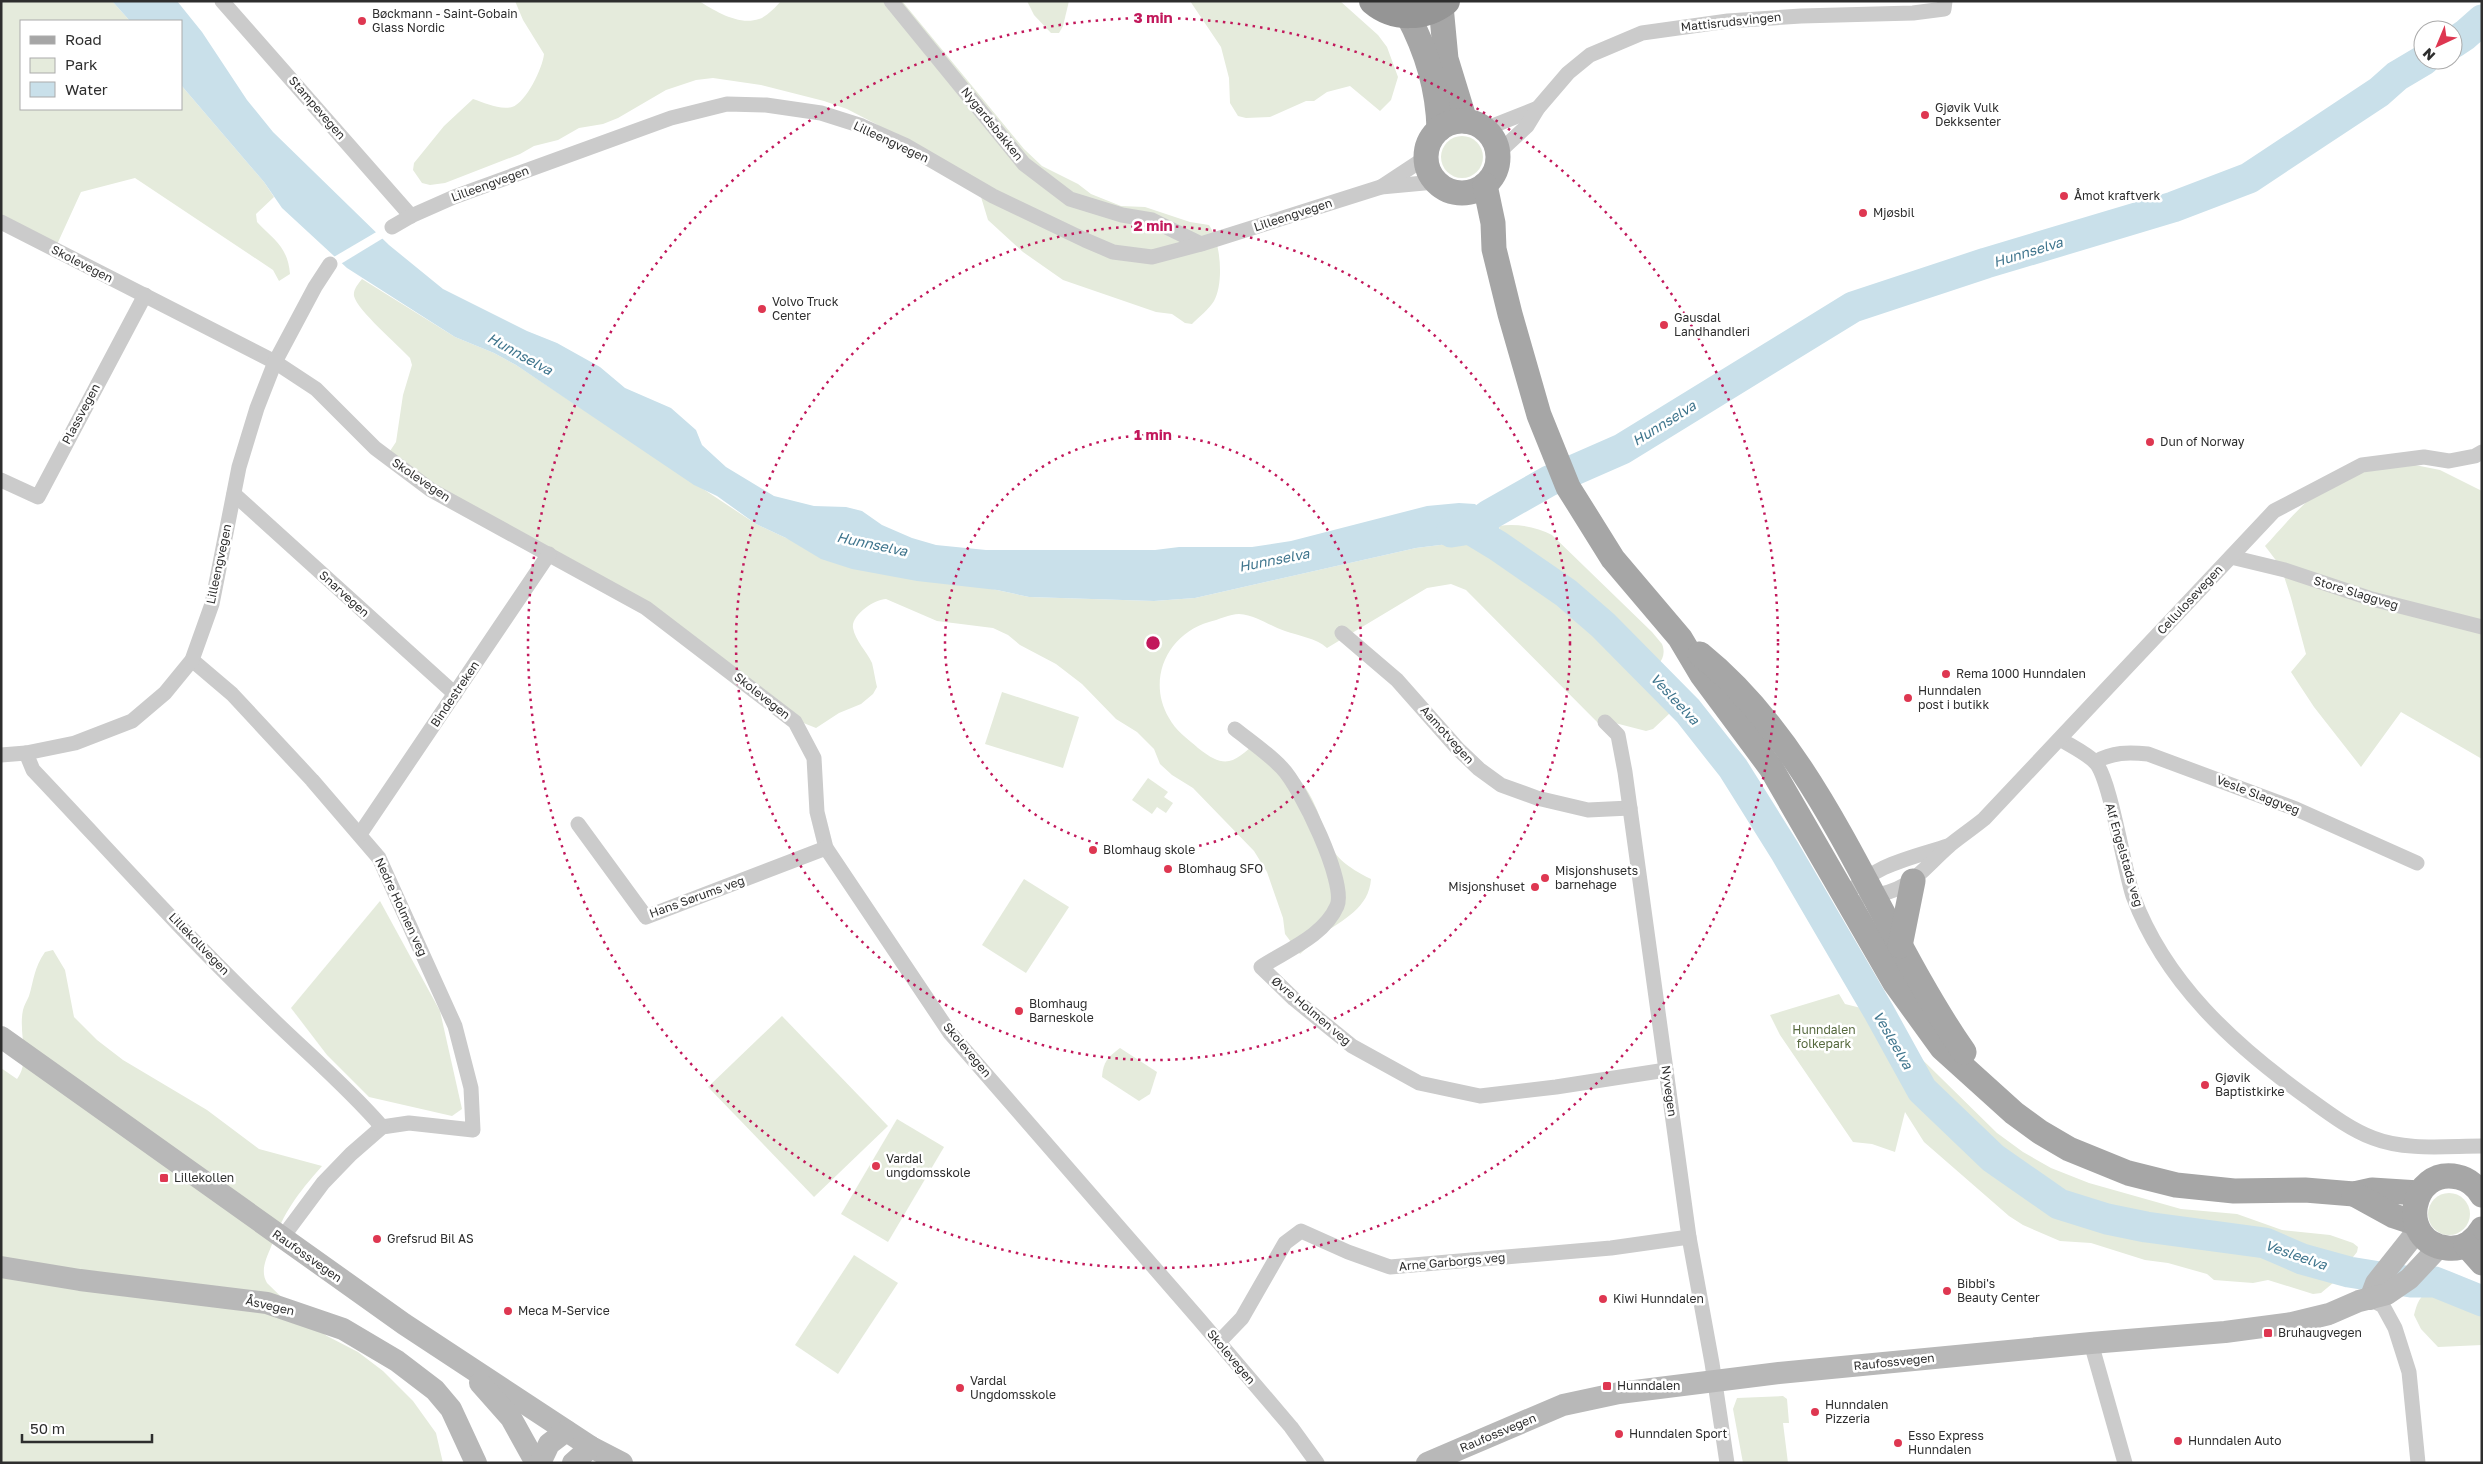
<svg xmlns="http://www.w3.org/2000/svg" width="2483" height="1464" font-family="'Golos Text',sans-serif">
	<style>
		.green { fill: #e5ebdc }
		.water { fill: #c9e0ea }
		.pier { fill: #fff }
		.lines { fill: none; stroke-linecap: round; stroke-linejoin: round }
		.river { stroke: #c9e0ea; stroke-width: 31 }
		.street { stroke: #cbcbcb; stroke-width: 15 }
		.secondary { stroke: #b8b8b8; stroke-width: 22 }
		.primary { stroke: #a6a6a6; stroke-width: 25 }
		.highway { stroke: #959595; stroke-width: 28 }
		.ring { fill: none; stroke: #c2185b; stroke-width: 2.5; stroke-dasharray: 2.5 5 }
		.poi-dot { fill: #de3751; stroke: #fff; stroke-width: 2 }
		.labels { text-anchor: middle; stroke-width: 5; stroke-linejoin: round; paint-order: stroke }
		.poi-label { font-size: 12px; fill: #2e2e2e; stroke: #fff; text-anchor: start }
		.street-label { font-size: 12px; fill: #2e2e2e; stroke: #fff }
		.park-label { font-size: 12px; fill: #55683d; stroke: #fff }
		.water-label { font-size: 14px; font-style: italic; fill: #3f758d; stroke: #fff }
		.centre { fill: #c2185b; stroke: #fff; stroke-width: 2.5 }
		.ring-label { font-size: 15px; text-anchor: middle; font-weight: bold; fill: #c2185b; stroke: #fff; stroke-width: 5; stroke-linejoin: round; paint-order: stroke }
	</style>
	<rect width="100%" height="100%" fill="#fff"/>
	<g class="green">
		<path d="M 1,1 L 112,1 L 130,21 L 21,21 L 21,109 L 181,109 L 181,85 L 264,182 L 274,197 L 256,214 L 257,222 C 274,240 288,247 290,274 L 279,281 L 273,270 L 135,178 L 81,192 L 54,251 L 1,229 Z"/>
		<path d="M 515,1 L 699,1 C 715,11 739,26 759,19 C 766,17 776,7 781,1 L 902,1 L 1024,149 L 1042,166 L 1078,184 L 1091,194 L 1121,206 L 1145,207 L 1190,222 L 1209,225 C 1221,242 1224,283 1214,301 C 1209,309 1199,317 1192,324 L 1185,323 L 1172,314 L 1156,312 L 1063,280 L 1023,252 L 988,220 L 981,197 L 876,124 L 847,109 L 824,101 L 761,85 L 713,78 L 696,80 L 666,90 L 618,118 L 603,124 L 579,128 L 558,140 L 534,146 L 520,154 L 445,183 L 430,185 L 422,183 L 413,170 L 414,163 L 444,126 L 473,99 C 485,103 499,110 512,107 C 526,103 543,67 544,54 L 523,20 Z"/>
		<path d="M 1027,1 L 1069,1 L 1063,26 L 1059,33 L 1051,33 L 1034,15 Z"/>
		<path d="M 1190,1 L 1340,1 L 1378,35 L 1387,47 L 1398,77 L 1391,100 L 1380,111 L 1350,86 L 1327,92 L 1314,101 L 1306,101 L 1270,117 L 1246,118 L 1238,116 L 1230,103 L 1229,78 L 1221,47 Z"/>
		<circle cx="1462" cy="157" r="21"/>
		<path d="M 362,279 L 455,337 L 494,353 L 516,365 L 756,524 L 786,538 L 997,590 L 1029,597 L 1154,601 L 1195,598 L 1416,548 L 1448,544 L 1472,544 L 1493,556 L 1500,533 L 1499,526 C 1516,523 1537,527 1552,535 L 1652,632 L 1662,644 C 1668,659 1656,665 1650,678 L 1670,713 L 1653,729 L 1646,731 L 1615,723 L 1601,726 L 1466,590 L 1451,584 L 1427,588 L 1327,648 C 1316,638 1299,636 1285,631 C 1269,626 1257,615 1239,614 C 1230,614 1218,620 1209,622 C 1168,634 1146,679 1169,718 C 1175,730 1188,739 1198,748 C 1227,771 1234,762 1259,740 C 1279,758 1300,775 1312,799 C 1333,842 1321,854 1371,879 C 1369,908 1343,920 1321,935 C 1314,941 1307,948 1300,954 L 1285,934 L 1283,918 L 1267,872 L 1254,851 L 1193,788 L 1172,775 L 1160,764 L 1154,749 L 1137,732 L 1116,719 L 1082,684 L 1056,664 L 1020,645 L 1008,635 L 993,628 L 937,621 L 886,599 C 875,599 851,615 853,628 C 855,640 867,652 872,663 C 874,671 875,679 877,687 L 873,694 L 861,704 L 839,713 L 816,728 L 801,722 L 620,598 L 386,457 L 396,442 L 403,395 L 412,365 L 410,358 C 399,346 357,310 354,296 C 353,290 358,284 362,279 Z"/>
		<path d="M 2400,462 L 2440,470 L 2482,491 L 2482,759 L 2401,712 L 2361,767 L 2314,707 L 2291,672 L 2306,654 L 2291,598 L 2281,567 L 2265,546 C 2288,521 2312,491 2343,476 C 2359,468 2382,466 2400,462 Z"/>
		<path d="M 1002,692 L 1079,717 L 1063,768 L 985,744 Z"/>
		<path d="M 1148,778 L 1168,792 L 1164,797 L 1173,803 L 1166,813 L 1157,807 L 1152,814 L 1132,800 Z"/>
		<path d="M 1024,879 L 1069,907 L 1026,973 L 982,945 Z"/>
		<path d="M 380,901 L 440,1011 L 462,1109 L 452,1116 L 369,1097 L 327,1055 L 291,1008 Z"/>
		<path d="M 53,950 L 65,970 L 74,1017 L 97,1040 L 123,1060 L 207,1110 L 259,1149 L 322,1166 C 296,1196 285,1210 271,1247 C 266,1259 260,1271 267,1283 L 307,1322 L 327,1336 L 358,1352 L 383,1371 L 413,1401 L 436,1433 L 443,1463 L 1,1463 L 1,1068 L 17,1079 C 31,1061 18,1033 23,1010 C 24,1005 27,1001 29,996 C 34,979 34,968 45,952 Z"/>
		<path d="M 1839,994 L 1845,1004 L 1869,1010 L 1882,1020 L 1997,1133 L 2023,1152 L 2051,1168 L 2089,1183 L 2181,1209 L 2237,1214 L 2282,1230 L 2330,1235 L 2353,1243 L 2358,1247 L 2357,1252 L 2333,1283 L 2321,1293 L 2313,1294 L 2268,1280 L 2253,1283 L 2214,1280 L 2207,1274 L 2168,1263 L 2145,1260 L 2091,1243 L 2060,1241 L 2023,1225 L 2009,1216 L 1924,1142 L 1905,1112 L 1895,1152 L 1872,1144 L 1853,1142 L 1780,1035 L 1770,1015 Z"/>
		<path d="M 782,1016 L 888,1126 L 814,1197 L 708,1087 Z"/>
		<path d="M 1120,1048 L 1157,1072 L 1150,1094 L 1139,1101 L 1102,1077 C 1103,1062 1108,1057 1120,1048 Z"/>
		<path d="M 897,1119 L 944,1147 L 888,1242 L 841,1214 Z"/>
		<circle cx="2449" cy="1214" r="21"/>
		<path d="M 854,1255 L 898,1283 L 838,1374 L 795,1345 Z"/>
		<path d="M 2431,1291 L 2474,1312 L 2482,1313 L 2482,1345 L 2438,1347 L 2421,1329 L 2414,1315 C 2417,1304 2419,1295 2431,1291 Z"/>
		<path d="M 1783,1396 L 1787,1399 L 1789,1423 L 1783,1423 L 1788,1463 L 1743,1463 L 1733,1409 L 1737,1398 Z"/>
	</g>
	<path class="water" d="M 112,1 L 177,1 L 202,32 L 247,100 L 273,132 L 389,245 L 443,289 L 527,331 L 557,343 L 600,367 L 625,388 L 671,408 L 696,430 L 702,445 L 726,467 L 774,496 L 814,506 L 846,507 L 862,511 L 882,525 L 912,538 L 936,545 L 986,550 L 1155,550 L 1179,547 L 1252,547 L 1291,541 L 1427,506 L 1459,503 L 1475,504 L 1499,526 L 1498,546 L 1493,556 L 1472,544 L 1448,544 L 1416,548 L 1195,598 L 1154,601 L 1029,597 L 997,590 L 917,581 L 852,569 L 821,559 L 786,538 L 756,524 L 717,496 L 694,485 L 516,365 L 494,353 L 455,337 L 347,268 L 282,208 L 264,182 L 181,85 L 181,21 L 130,21 Z"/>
	<path class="pier" d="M 378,231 L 385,237 L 339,265 L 332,258 Z"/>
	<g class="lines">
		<g class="river">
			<path d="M 2453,43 L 2465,35 L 2482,20"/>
			<path d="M 1470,529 L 1498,546 L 1566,593 L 1603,625 L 1688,711 L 1733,768 L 1785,851 L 1879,1012 L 1922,1090 L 1993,1158 L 2059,1204 L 2107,1219 L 2146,1227 L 2265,1243 L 2302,1259 L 2349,1272 L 2411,1282 L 2435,1282 L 2482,1301"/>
			<path d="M 1451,532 L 1470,529 L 1489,515 L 1549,481 L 1622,449 L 1853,307 L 1986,263 L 2173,207 L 2249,178 L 2379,92 L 2397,76 L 2424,60"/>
		</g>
		<g class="street">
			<path d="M 222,1 L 411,216"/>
			<path d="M 891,1 L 1024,164 L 1070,199 L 1122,215 L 1152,220 L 1201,244"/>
			<path d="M 1485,129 L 1538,108"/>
			<path d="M 1498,153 L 1527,126 L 1538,108 L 1568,73 L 1590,55 L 1642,33 L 1728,21 L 1801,16 L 1913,13 L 1944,9 L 1945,1"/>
			<path d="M 1381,187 L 1425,158"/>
			<path d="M 1,222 L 275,362 L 316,389 L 375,448 L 431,490 L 646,608 L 795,722 L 814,758 L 817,812 L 826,848 L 950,1033 L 1198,1318 L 1291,1427 L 1317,1463"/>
			<path d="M 392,227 L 411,216 L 454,197 L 671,118 L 727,104 L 766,105 L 821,113 L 862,126 L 905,145 L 993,196 L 1085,240 L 1113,252 L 1152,257 L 1201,244 L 1381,187 L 1435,182"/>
			<path d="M 1,480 L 38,497 L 145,295"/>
			<path d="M 234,494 L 455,694"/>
			<path d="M 2231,557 L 2285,570 L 2372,599 L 2482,627"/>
			<path d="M 1342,633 L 1397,680 L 1458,749 L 1479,769 L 1501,785 L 1537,798 L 1588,810 L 1630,808"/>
			<path d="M 192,660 L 232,694 L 312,780 L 379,858 L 455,1026 L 471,1088 L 473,1130 L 409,1123 L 382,1127 L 351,1154 L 323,1183 L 282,1238"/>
			<path d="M 1605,722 L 1618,735 L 1625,772 L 1689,1237 L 1712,1363 L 1727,1463"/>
			<path d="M 1235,729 C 1250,741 1268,753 1282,768 C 1300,786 1347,883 1337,906 C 1324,936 1287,950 1261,967 L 1294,999 L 1352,1046 L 1419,1083 L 1480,1096 L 1556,1087 L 1666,1070"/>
			<path d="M 2060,739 C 2071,746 2086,753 2095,762 C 2110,777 2124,869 2133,896 C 2165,982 2233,1044 2305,1096 C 2326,1111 2349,1129 2373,1138 C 2406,1151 2447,1146 2482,1146"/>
			<path d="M 26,753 L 33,770 C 109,850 182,932 261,1008 C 301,1048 345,1084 382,1127"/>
			<path d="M 1,755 L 26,753 L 75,743 L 132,721 L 165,693 L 192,660 L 212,604 L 239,467 L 257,408 L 275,362 L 315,287 L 330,264"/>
			<path d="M 2095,762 C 2113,752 2128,752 2148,754 L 2296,809 L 2417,863"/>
			<path d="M 578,824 L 646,917 L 826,848"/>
			<path d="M 360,834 L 549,554"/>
			<path d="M 1846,897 C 1871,865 1911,858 1948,846"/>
			<path d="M 1866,897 C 1912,891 1919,872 1950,845 C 1961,836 1973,828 1984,819 L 2274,511 L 2362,465 L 2424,457 L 2449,461 L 2475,456 L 2482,452"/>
			<path d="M 2370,1299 L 2383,1306 L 2395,1328 L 2409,1372 L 2418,1463"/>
			<path d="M 1219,1342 L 1242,1318 L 1285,1243 L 1301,1231 L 1348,1252 L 1390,1267 L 1611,1248 L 1689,1237"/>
			<path d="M 2091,1343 L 2125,1463"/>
		</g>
		<g class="secondary">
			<path d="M 1,1037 L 404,1324 L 591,1447 L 622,1463"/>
			<path d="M 1,1267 L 80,1280 L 267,1303 L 343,1329 L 397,1361 L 435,1390 L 451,1409 L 476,1463"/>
			<path d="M 2370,1299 L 2376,1283 L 2418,1230"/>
			<path d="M 480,1383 L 511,1418 L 536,1463"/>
			<path d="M 540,1463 L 549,1444 L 566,1431"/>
			<path d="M 573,1463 L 591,1447"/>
			<path d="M 1427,1463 L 1563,1405 L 1619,1393 L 1779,1373 L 2091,1343 L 2225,1332 L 2292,1323 L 2329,1314 L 2359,1301 L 2387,1294 L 2409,1279 L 2439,1247"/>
		</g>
		<g class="primary">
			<path d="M 1441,6 L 1446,59 L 1465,121"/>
			<path d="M 1407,14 C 1427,51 1438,87 1439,129"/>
			<circle cx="1462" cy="157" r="36"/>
			<path d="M 1485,185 L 1493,223 L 1494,249 L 1510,314 L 1539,415 L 1568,487 L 1613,559 L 1680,638 L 1702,675 L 1771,768 L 1895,983 L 1942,1048 L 2014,1113 L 2040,1132 L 2069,1149 L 2128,1173 L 2176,1185 L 2234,1191 L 2305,1190 L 2354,1194 L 2372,1190 L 2419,1193"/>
			<path d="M 1700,654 C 1824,754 1875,924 1964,1052"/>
			<path d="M 1900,946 L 1913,881"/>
			<path d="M 2354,1194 L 2394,1216 L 2415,1223"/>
			<path d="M 2482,1195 C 2477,1187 2468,1179 2458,1177 C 2410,1166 2396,1242 2447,1248 C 2462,1250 2474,1242 2482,1229"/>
			<path d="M 2466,1245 L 2482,1263"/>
		</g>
		<path class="highway" d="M 1373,1 C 1394,19 1425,18 1446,1"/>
	</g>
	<g class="ring">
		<circle cx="1153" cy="643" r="208"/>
		<circle cx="1153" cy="643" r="417"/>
		<circle cx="1153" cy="643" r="625"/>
	</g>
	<g class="poi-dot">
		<circle cx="362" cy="21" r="5"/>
		<circle cx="1925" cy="115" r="5"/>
		<circle cx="2064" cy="196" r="5"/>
		<circle cx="1863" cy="213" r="5"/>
		<circle cx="762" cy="309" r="5"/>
		<circle cx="1664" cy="325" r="5"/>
		<circle cx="2150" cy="442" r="5"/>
		<circle cx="1946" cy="674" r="5"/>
		<circle cx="1908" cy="698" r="5"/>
		<circle cx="1093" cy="850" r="5"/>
		<circle cx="1168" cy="869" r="5"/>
		<circle cx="1545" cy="878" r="5"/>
		<circle cx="1535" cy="887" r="5"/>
		<circle cx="1019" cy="1011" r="5"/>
		<circle cx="2205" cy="1085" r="5"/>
		<circle cx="876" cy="1166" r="5"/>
		<rect x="159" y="1173" width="10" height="10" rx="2.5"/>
		<circle cx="377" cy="1239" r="5"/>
		<circle cx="1947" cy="1291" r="5"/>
		<circle cx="1603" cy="1299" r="5"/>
		<circle cx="508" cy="1311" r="5"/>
		<rect x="2263" y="1328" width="10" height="10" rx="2.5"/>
		<rect x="1602" y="1381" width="10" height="10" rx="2.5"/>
		<circle cx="960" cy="1388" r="5"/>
		<circle cx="1815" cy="1412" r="5"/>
		<circle cx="1619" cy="1434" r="5"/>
		<circle cx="2178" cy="1441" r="5"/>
		<circle cx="1898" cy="1443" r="5"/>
	</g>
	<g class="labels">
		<g class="poi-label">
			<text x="372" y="18">Bøckmann - Saint-Gobain<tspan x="372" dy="14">Glass Nordic</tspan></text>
			<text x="1935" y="112">Gjøvik Vulk<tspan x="1935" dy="14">Dekksenter</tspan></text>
			<text x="2074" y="200">Åmot kraftverk</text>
			<text x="1873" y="217">Mjøsbil</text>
			<text x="772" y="306">Volvo Truck<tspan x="772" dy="14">Center</tspan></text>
			<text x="1674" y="322">Gausdal<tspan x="1674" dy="14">Landhandleri</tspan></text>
			<text x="2160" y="446">Dun of Norway</text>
			<text x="1956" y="678">Rema 1000 Hunndalen</text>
			<text x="1918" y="695">Hunndalen<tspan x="1918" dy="14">post i butikk</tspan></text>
			<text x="1103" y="854">Blomhaug skole</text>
			<text x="1178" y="873">Blomhaug SFO</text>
			<text x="1555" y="875">Misjonshusets<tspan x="1555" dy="14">barnehage</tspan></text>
			<text x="1525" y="891" text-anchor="end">Misjonshuset</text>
			<text x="1029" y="1008">Blomhaug<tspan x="1029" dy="14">Barneskole</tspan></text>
			<text x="2215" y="1082">Gjøvik<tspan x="2215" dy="14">Baptistkirke</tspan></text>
			<text x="886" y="1163">Vardal<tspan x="886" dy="14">ungdomsskole</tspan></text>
			<text x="174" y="1182">Lillekollen</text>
			<text x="387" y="1243">Grefsrud Bil AS</text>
			<text x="1957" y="1288">Bibbi's<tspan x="1957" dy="14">Beauty Center</tspan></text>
			<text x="1613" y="1303">Kiwi Hunndalen</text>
			<text x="518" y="1315">Meca M-Service</text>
			<text x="2278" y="1337">Bruhaugvegen</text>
			<text x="970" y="1385">Vardal<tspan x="970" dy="14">Ungdomsskole</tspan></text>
			<text x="1617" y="1390">Hunndalen</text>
			<text x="1825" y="1409">Hunndalen<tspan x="1825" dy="14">Pizzeria</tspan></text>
			<text x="1629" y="1438">Hunndalen Sport</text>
			<text x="1908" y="1440">Esso Express<tspan x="1908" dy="14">Hunndalen</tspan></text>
			<text x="2188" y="1445">Hunndalen Auto</text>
		</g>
		<g class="street-label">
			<text transform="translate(1731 22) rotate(-6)" y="4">Mattisrudsvingen</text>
			<text transform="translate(317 108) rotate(49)" y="4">Stampevegen</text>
			<text transform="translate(992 124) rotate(51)" y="4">Nygardsbakken</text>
			<text transform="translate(891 142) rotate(25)" y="4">Lilleengvegen</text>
			<text transform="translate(490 184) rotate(-20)" y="4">Lilleengvegen</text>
			<text transform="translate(1293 215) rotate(-18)" y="4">Lilleengvegen</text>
			<text transform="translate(82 264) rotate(27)" y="4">Skolevegen</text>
			<text transform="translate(81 414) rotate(-62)" y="4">Plassvegen</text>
			<text transform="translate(421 480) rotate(34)" y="4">Skolevegen</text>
			<text transform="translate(219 564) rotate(-78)" y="4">Lilleengvegen</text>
			<text transform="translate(2356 593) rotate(17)" y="4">Store Slaggveg</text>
			<text transform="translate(344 594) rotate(42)" y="4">Snarvegen</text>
			<text transform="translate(2190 600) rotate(-47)" y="4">Cellulosevegen</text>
			<text transform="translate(455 694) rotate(-56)" y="4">Bindestreken</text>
			<text transform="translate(762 696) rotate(38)" y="4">Skolevegen</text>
			<text transform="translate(1447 735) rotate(48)" y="4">Aamotvegen</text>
			<text transform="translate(2258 795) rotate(21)" y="4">Vesle Slaggveg</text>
			<text transform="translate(2124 855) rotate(74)" y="4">Alf Engelstads veg</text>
			<text transform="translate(697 897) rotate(-20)" y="4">Hans Sørums veg</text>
			<text transform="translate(401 907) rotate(65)" y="4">Nedre Holmen veg</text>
			<text transform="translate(199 944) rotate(46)" y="4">Lillekollvegen</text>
			<text transform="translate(1311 1011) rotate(40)" y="4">Øvre Holmen veg</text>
			<text transform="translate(967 1050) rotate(50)" y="4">Skolevegen</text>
			<text transform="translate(1669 1091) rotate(82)" y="4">Nyvegen</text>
			<text transform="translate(307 1256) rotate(35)" y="4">Raufossvegen</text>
			<text transform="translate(1452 1262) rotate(-5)" y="4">Arne Garborgs veg</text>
			<text transform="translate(270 1306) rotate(13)" y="4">Åsvegen</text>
			<text transform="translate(1231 1357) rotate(50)" y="4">Skolevegen</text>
			<text transform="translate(1894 1362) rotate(-6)" y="4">Raufossvegen</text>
			<text transform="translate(1498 1433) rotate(-23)" y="4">Raufossvegen</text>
		</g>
		<g class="park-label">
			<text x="1824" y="1034">Hunndalen<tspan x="1824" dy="14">folkepark</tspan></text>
		</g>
		<g class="water-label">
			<text transform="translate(2028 252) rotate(-17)" y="5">Hunnselva</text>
			<text transform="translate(520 354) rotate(29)" y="5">Hunnselva</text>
			<text transform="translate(1664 423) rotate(-32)" y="5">Hunnselva</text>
			<text transform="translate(872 544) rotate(12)" y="5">Hunnselva</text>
			<text transform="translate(1274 560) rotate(-11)" y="5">Hunnselva</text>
			<text transform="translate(1675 699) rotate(47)" y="5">Vesleelva</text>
			<text transform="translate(1893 1040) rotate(60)" y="5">Vesleelva</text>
			<text transform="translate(2296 1255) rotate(19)" y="5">Vesleelva</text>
		</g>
	</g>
	<circle cx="1153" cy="643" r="8" class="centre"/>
	<g class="ring-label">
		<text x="1153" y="23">3 min</text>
		<text x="1153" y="231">2 min</text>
		<text x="1153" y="440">1 min</text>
	</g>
	<rect width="2483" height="1464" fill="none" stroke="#2e2e2e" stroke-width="5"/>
	<rect x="20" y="20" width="162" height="90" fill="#ffffff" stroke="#ababab"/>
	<rect x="30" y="36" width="25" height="8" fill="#a6a6a6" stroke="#ababab"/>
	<text x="65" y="45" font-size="15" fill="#2e2e2e">Road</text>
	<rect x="30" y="58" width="25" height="15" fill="#e5ebdc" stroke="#ababab"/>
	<text x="65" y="70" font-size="15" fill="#2e2e2e">Park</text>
	<rect x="30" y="82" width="25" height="15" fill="#c9e0ea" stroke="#ababab"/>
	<text x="65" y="95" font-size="15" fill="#2e2e2e">Water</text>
	<g transform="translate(2438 45) rotate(224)"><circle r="24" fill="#ffffff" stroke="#ababab"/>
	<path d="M0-4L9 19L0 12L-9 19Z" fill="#de3751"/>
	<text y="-8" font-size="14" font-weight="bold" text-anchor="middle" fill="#2e2e2e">N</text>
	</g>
	<path d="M22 1434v8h130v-8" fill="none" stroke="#2e2e2e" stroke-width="2.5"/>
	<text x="30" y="1434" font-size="15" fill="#2e2e2e" stroke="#ffffff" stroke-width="4" paint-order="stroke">50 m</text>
</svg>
